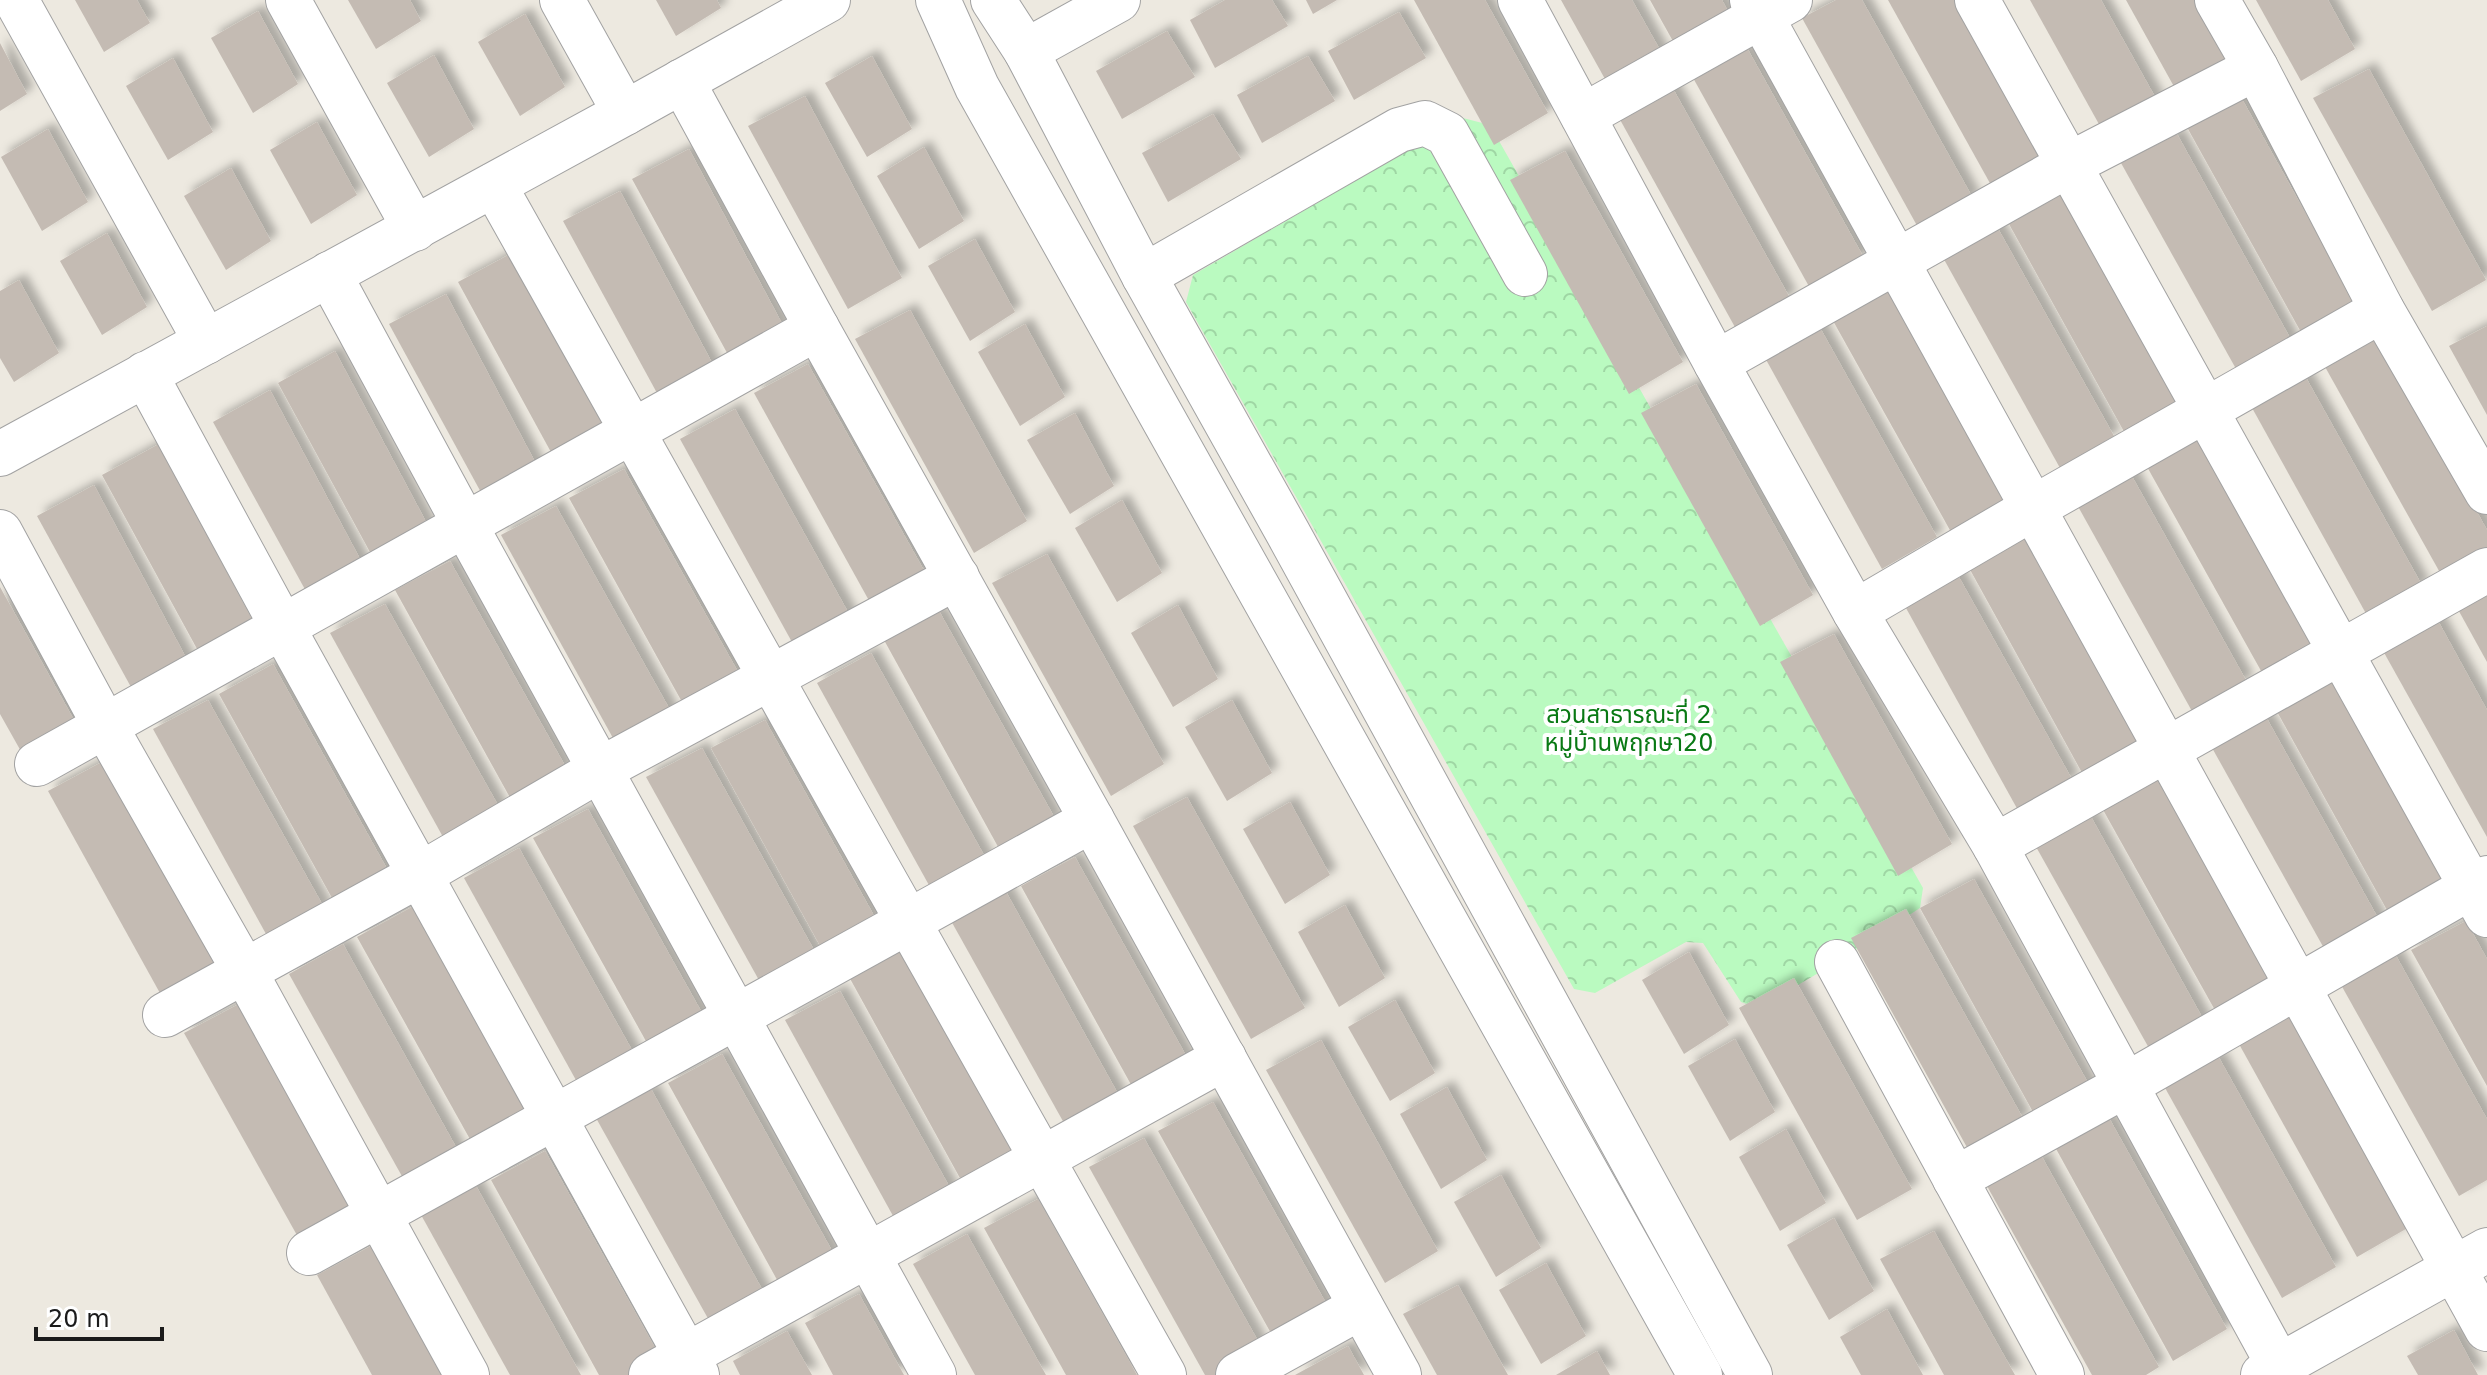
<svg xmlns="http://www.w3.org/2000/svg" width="2487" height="1375" font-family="'DejaVu Sans','Noto Sans Thai',sans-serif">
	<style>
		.park { fill: url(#park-crowns) }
		.building { fill: #c4bbb3; filter: url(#shadow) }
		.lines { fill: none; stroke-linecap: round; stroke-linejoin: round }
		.minor-casing { stroke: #a2a2a2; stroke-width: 46 }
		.minor { stroke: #fff; stroke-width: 44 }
		.labels { text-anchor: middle; stroke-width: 8; stroke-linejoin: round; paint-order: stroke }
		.park-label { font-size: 24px; fill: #097914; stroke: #fff }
	</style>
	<defs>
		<pattern id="park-crowns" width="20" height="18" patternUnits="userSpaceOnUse" patternTransform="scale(2)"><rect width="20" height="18" fill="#bafac0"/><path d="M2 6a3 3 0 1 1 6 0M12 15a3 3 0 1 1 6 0" fill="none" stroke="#9fd6a4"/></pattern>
		<filter id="shadow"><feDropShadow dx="7" dy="-7" stdDeviation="4" flood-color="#0004"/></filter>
	</defs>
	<rect width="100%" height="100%" fill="#ede9e0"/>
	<path class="park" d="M 1463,118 L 1490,125 L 1923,888 L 1920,908 L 1837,962 L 1759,1008 L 1741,1002 L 1703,943 L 1686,942 L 1595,993 L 1574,989 L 1186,302 L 1193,275 Z"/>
	<g class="building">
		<path d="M 75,0 L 137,0 L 150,23 L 104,52 Z"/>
		<path d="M 348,0 L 410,0 L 421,21 L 376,49 Z"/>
		<path d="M 656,0 L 717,0 L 721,8 L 676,36 Z"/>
		<path d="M 1225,0 L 1272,0 L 1288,26 L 1215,68 L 1190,20 Z"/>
		<path d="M 1306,0 L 1337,0 L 1313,14 Z"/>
		<path d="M 1414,0 L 1485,0 L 1548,113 L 1494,145 Z"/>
		<path d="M 1561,0 L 1632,0 L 1664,57 L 1610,88 Z"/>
		<path d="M 1650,0 L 1722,0 L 1733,21 L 1679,52 Z"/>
		<path d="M 1836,0 L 1862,0 L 1974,200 L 1920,231 L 1802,18 Z"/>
		<path d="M 1888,0 L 1959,0 L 2049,162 L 1996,194 Z"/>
		<path d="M 2030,0 L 2101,0 L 2159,104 L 2105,135 Z"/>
		<path d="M 2126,0 L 2197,0 L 2231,61 L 2177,92 Z"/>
		<path d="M 2256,0 L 2328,0 L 2355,49 L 2301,81 Z"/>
		<path d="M 258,11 L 298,84 L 253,113 L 211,38 Z"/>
		<path d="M 1399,12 L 1426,58 L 1354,100 L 1328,51 Z"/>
		<path d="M 525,14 L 565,87 L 520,116 L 478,42 Z"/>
		<path d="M 1167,31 L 1195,77 L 1122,119 L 1096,71 Z"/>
		<path d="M 0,43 L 27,94 L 0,111 Z"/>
		<path d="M 1747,48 L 1864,258 L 1811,290 L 1692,76 Z"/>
		<path d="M 434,55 L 474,129 L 429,157 L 387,83 Z"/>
		<path d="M 872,56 L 912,129 L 867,157 L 825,83 Z"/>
		<path d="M 1308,56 L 1335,101 L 1262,143 L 1237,95 Z"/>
		<path d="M 173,58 L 213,132 L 168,160 L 126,86 Z"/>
		<path d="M 2369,69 L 2486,280 L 2432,311 L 2313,98 Z"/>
		<path d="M 1672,87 L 1790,298 L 1736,329 L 1618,116 Z"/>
		<path d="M 2238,92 L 2355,302 L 2302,334 L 2183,120 Z"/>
		<path d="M 805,96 L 902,278 L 848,309 L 748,126 Z"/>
		<path d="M 1213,114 L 1241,159 L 1168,202 L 1142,153 Z"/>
		<path d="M 317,122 L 357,195 L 311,224 L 270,150 Z"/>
		<path d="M 48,129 L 88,202 L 42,231 L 1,157 Z"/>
		<path d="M 2177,134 L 2294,345 L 2240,376 L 2121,163 Z"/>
		<path d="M 924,147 L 964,221 L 919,249 L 877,176 Z"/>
		<path d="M 689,149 L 786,331 L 732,362 L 632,179 Z"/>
		<path d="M 1565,151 L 1683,362 L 1629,394 L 1510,180 Z"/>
		<path d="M 231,168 L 271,241 L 226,270 L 184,196 Z"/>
		<path d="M 620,191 L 717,372 L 663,404 L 563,221 Z"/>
		<path d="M 2063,194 L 2180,405 L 2127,437 L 2009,224 Z"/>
		<path d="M 1996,225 L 2114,436 L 2060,468 L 1941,254 Z"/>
		<path d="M 107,233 L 147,307 L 102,335 L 60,261 Z"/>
		<path d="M 975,239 L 1015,312 L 970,341 L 928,266 Z"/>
		<path d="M 514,252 L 611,434 L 558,465 L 458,282 Z"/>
		<path d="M 19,280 L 59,353 L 14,382 L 0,358 L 0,291 Z"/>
		<path d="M 1887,289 L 2004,500 L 1951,532 L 1832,319 Z"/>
		<path d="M 446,294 L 542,475 L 489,507 L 389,324 Z"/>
		<path d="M 910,310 L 1027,521 L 974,553 L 855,339 Z"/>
		<path d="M 1025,324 L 1065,397 L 1020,426 L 978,352 Z"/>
		<path d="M 1819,326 L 1937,537 L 1882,569 L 1764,356 Z"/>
		<path d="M 2487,326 L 2487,415 L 2449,346 Z"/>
		<path d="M 2379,336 L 2487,530 L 2487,552 L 2443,578 L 2324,365 Z"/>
		<path d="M 335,351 L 432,533 L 377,565 L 278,383 Z"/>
		<path d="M 808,364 L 926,574 L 872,606 L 754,393 Z"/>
		<path d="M 2305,376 L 2423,587 L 2369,619 L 2251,406 Z"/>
		<path d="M 1696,384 L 1813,595 L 1760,626 L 1641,413 Z"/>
		<path d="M 270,390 L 367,572 L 313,604 L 213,422 Z"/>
		<path d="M 735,409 L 853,621 L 798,653 L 680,439 Z"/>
		<path d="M 1075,413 L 1114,486 L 1070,514 L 1027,440 Z"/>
		<path d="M 2201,436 L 2318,647 L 2265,678 L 2146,465 Z"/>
		<path d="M 159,444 L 256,627 L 202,658 L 102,475 Z"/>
		<path d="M 624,469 L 742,679 L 687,711 L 569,498 Z"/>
		<path d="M 2129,471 L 2247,682 L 2193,713 L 2075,501 Z"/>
		<path d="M 94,485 L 191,667 L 137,698 L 37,516 Z"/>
		<path d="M 1122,500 L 1162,573 L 1117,602 L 1075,528 Z"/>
		<path d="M 556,506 L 674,717 L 619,749 L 501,535 Z"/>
		<path d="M 2023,537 L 2141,748 L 2086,780 L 1968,566 Z"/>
		<path d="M 1047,554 L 1164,764 L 1111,796 L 992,583 Z"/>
		<path d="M 450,561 L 568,771 L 513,803 L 395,590 Z"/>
		<path d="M 1955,570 L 2073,781 L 2019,812 L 1901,599 Z"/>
		<path d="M 2487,586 L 2487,662 L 2455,604 Z"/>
		<path d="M 0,587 L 80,731 L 27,762 L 0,714 Z"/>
		<path d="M 385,604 L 503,814 L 448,846 L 330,633 Z"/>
		<path d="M 1178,605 L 1218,679 L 1173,707 L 1131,633 Z"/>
		<path d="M 939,611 L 1057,822 L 1002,854 L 884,640 Z"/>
		<path d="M 2437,619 L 2487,710 L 2487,837 L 2382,649 Z"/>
		<path d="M 1834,634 L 1952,844 L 1898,876 L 1780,662 Z"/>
		<path d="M 871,653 L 989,864 L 935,896 L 817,683 Z"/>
		<path d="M 273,664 L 391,876 L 337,907 L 219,694 Z"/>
		<path d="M 2330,678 L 2447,889 L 2393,921 L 2275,708 Z"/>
		<path d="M 208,700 L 326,911 L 271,943 L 153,729 Z"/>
		<path d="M 1232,700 L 1272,773 L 1227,801 L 1185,727 Z"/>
		<path d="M 2266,717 L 2383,927 L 2330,959 L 2211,746 Z"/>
		<path d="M 765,720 L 882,930 L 829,962 L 711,748 Z"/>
		<path d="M 702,748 L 819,959 L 765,991 L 646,777 Z"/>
		<path d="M 102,762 L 220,972 L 166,1004 L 48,791 Z"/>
		<path d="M 2157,779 L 2274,990 L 2221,1021 L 2102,808 Z"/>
		<path d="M 1187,797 L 1305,1008 L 1251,1039 L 1133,826 Z"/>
		<path d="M 1290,802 L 1330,875 L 1285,904 L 1243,829 Z"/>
		<path d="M 588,809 L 706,1020 L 652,1052 L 533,838 Z"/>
		<path d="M 2090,815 L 2207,1026 L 2154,1057 L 2035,845 Z"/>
		<path d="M 519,848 L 637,1059 L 582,1091 L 464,878 Z"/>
		<path d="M 1075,857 L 1193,1068 L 1139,1099 L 1021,886 Z"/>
		<path d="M 1974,879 L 2092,1090 L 2038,1121 L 1920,908 Z"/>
		<path d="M 1005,890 L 1122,1101 L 1069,1132 L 950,919 Z"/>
		<path d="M 1345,905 L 1385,978 L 1339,1007 L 1298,932 Z"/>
		<path d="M 412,907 L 529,1118 L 476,1150 L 357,937 Z"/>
		<path d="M 1906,909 L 2024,1120 L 1969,1151 L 1851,938 Z"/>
		<path d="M 2466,921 L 2487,959 L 2487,1086 L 2411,950 Z"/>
		<path d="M 343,944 L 461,1156 L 408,1187 L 289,974 Z"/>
		<path d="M 903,946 L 1020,1156 L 966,1189 L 848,975 Z"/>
		<path d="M 1689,952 L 1729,1025 L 1684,1054 L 1642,980 Z"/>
		<path d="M 2395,954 L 2487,1119 L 2487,1180 L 2459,1196 L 2340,983 Z"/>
		<path d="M 1794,978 L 1912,1189 L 1857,1220 L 1739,1008 Z"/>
		<path d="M 840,991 L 958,1202 L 903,1234 L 785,1020 Z"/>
		<path d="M 1395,1000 L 1435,1073 L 1390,1101 L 1348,1027 Z"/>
		<path d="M 239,1004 L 356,1215 L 303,1246 L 184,1033 Z"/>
		<path d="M 2294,1015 L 2411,1226 L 2357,1257 L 2239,1044 Z"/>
		<path d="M 1735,1039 L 1775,1112 L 1730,1141 L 1688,1066 Z"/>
		<path d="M 1321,1040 L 1438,1251 L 1385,1283 L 1266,1070 Z"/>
		<path d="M 722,1054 L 840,1265 L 786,1296 L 668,1083 Z"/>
		<path d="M 2218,1056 L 2336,1267 L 2282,1298 L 2164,1086 Z"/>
		<path d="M 1447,1087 L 1487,1160 L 1441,1189 L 1400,1114 Z"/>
		<path d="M 651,1089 L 768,1300 L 715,1331 L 596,1118 Z"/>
		<path d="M 1213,1102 L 1331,1312 L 1277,1344 L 1158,1131 Z"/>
		<path d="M 2109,1118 L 2227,1329 L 2173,1361 L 2055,1147 Z"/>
		<path d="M 1786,1129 L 1826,1203 L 1780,1231 L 1739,1157 Z"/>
		<path d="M 1144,1138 L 1262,1348 L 1217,1375 L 1205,1375 L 1089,1167 Z"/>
		<path d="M 545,1151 L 663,1362 L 640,1375 L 599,1375 L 491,1180 Z"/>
		<path d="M 2042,1157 L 2159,1367 L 2146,1375 L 2092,1375 L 1987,1186 Z"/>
		<path d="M 1501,1175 L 1541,1248 L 1496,1277 L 1454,1202 Z"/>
		<path d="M 475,1184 L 581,1375 L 510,1375 L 420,1213 Z"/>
		<path d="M 1038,1199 L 1137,1375 L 1066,1375 L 984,1228 Z"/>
		<path d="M 1834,1218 L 1874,1291 L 1829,1320 L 1787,1245 Z"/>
		<path d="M 1934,1231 L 2015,1375 L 1944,1375 L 1880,1259 Z"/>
		<path d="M 967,1234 L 1046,1375 L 975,1375 L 913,1264 Z"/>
		<path d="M 371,1246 L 443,1375 L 372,1375 L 317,1275 Z"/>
		<path d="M 1546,1263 L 1586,1336 L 1541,1364 L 1499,1290 Z"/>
		<path d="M 1458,1285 L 1508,1375 L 1437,1375 L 1403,1314 Z"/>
		<path d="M 859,1294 L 904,1375 L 833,1375 L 805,1323 Z"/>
		<path d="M 1887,1309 L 1923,1375 L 1861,1375 L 1840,1337 Z"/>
		<path d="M 2454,1330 L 2478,1375 L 2418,1375 L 2407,1356 Z"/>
		<path d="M 787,1331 L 812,1375 L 740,1375 L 733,1361 Z"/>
		<path d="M 1348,1346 L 1364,1375 L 1295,1375 Z"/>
		<path d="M 1597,1351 L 1610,1375 L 1556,1375 Z"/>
	</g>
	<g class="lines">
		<g class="minor-casing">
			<g id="minor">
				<path d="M 16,0 L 206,342"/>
				<path d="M 288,0 L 415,229"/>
				<path d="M 562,0 L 625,113"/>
				<path d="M 938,0 L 977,87 L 1700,1375"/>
				<path d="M 993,0 L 1026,51 L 1144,276 L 1288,533 L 1750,1375"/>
				<path d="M 1520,0 L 1716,363 L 1855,612 L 1995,846 L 2284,1375"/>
				<path d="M 1752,0 L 2487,1329"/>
				<path d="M 1977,0 L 2487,915"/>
				<path d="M 2217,0 L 2256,68 L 2382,310 L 2487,492"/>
				<path d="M 1026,51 L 1118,0"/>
				<path d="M 682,81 L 817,328 L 1092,820 L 1399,1375"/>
				<path d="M 1583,116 L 1790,0"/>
				<path d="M 494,185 C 714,583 942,978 1164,1375"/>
				<path d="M 329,274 L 465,525 L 934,1375"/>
				<path d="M 1144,276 L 1399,130 L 1425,123 L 1447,134 L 1525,274"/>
				<path d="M 1716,363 L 2068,165 L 2256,68"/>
				<path d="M 145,374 L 283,628 L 697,1375"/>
				<path d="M 0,454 L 625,113 L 828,0"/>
				<path d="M 0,532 L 105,726 L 245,972 L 467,1375"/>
				<path d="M 1855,612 L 2033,508 L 2382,310"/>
				<path d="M 37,764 L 817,328"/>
				<path d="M 1995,846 L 2487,570"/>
				<path d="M 1837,962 L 2062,1375"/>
				<path d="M 165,1015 L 421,874 L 601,769 L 957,577"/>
				<path d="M 1955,1179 L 2126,1085 L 2487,878"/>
				<path d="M 309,1253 L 1092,820"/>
				<path d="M 651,1375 L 1224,1058"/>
				<path d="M 1238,1375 L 1361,1307"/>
				<path d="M 2263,1375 L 2487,1250"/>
			</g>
		</g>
		<use href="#minor" class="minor"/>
	</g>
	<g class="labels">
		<g class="park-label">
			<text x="1629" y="723">สวนสาธารณะที่ 2<tspan x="1629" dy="28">หมู่บ้านพฤกษา20</tspan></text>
		</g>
	</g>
	<path d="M36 1327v12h126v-12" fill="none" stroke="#1b1b1b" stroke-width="4"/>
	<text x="48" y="1327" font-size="24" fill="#1b1b1b" stroke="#ffffff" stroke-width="6" paint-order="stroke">20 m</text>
</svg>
